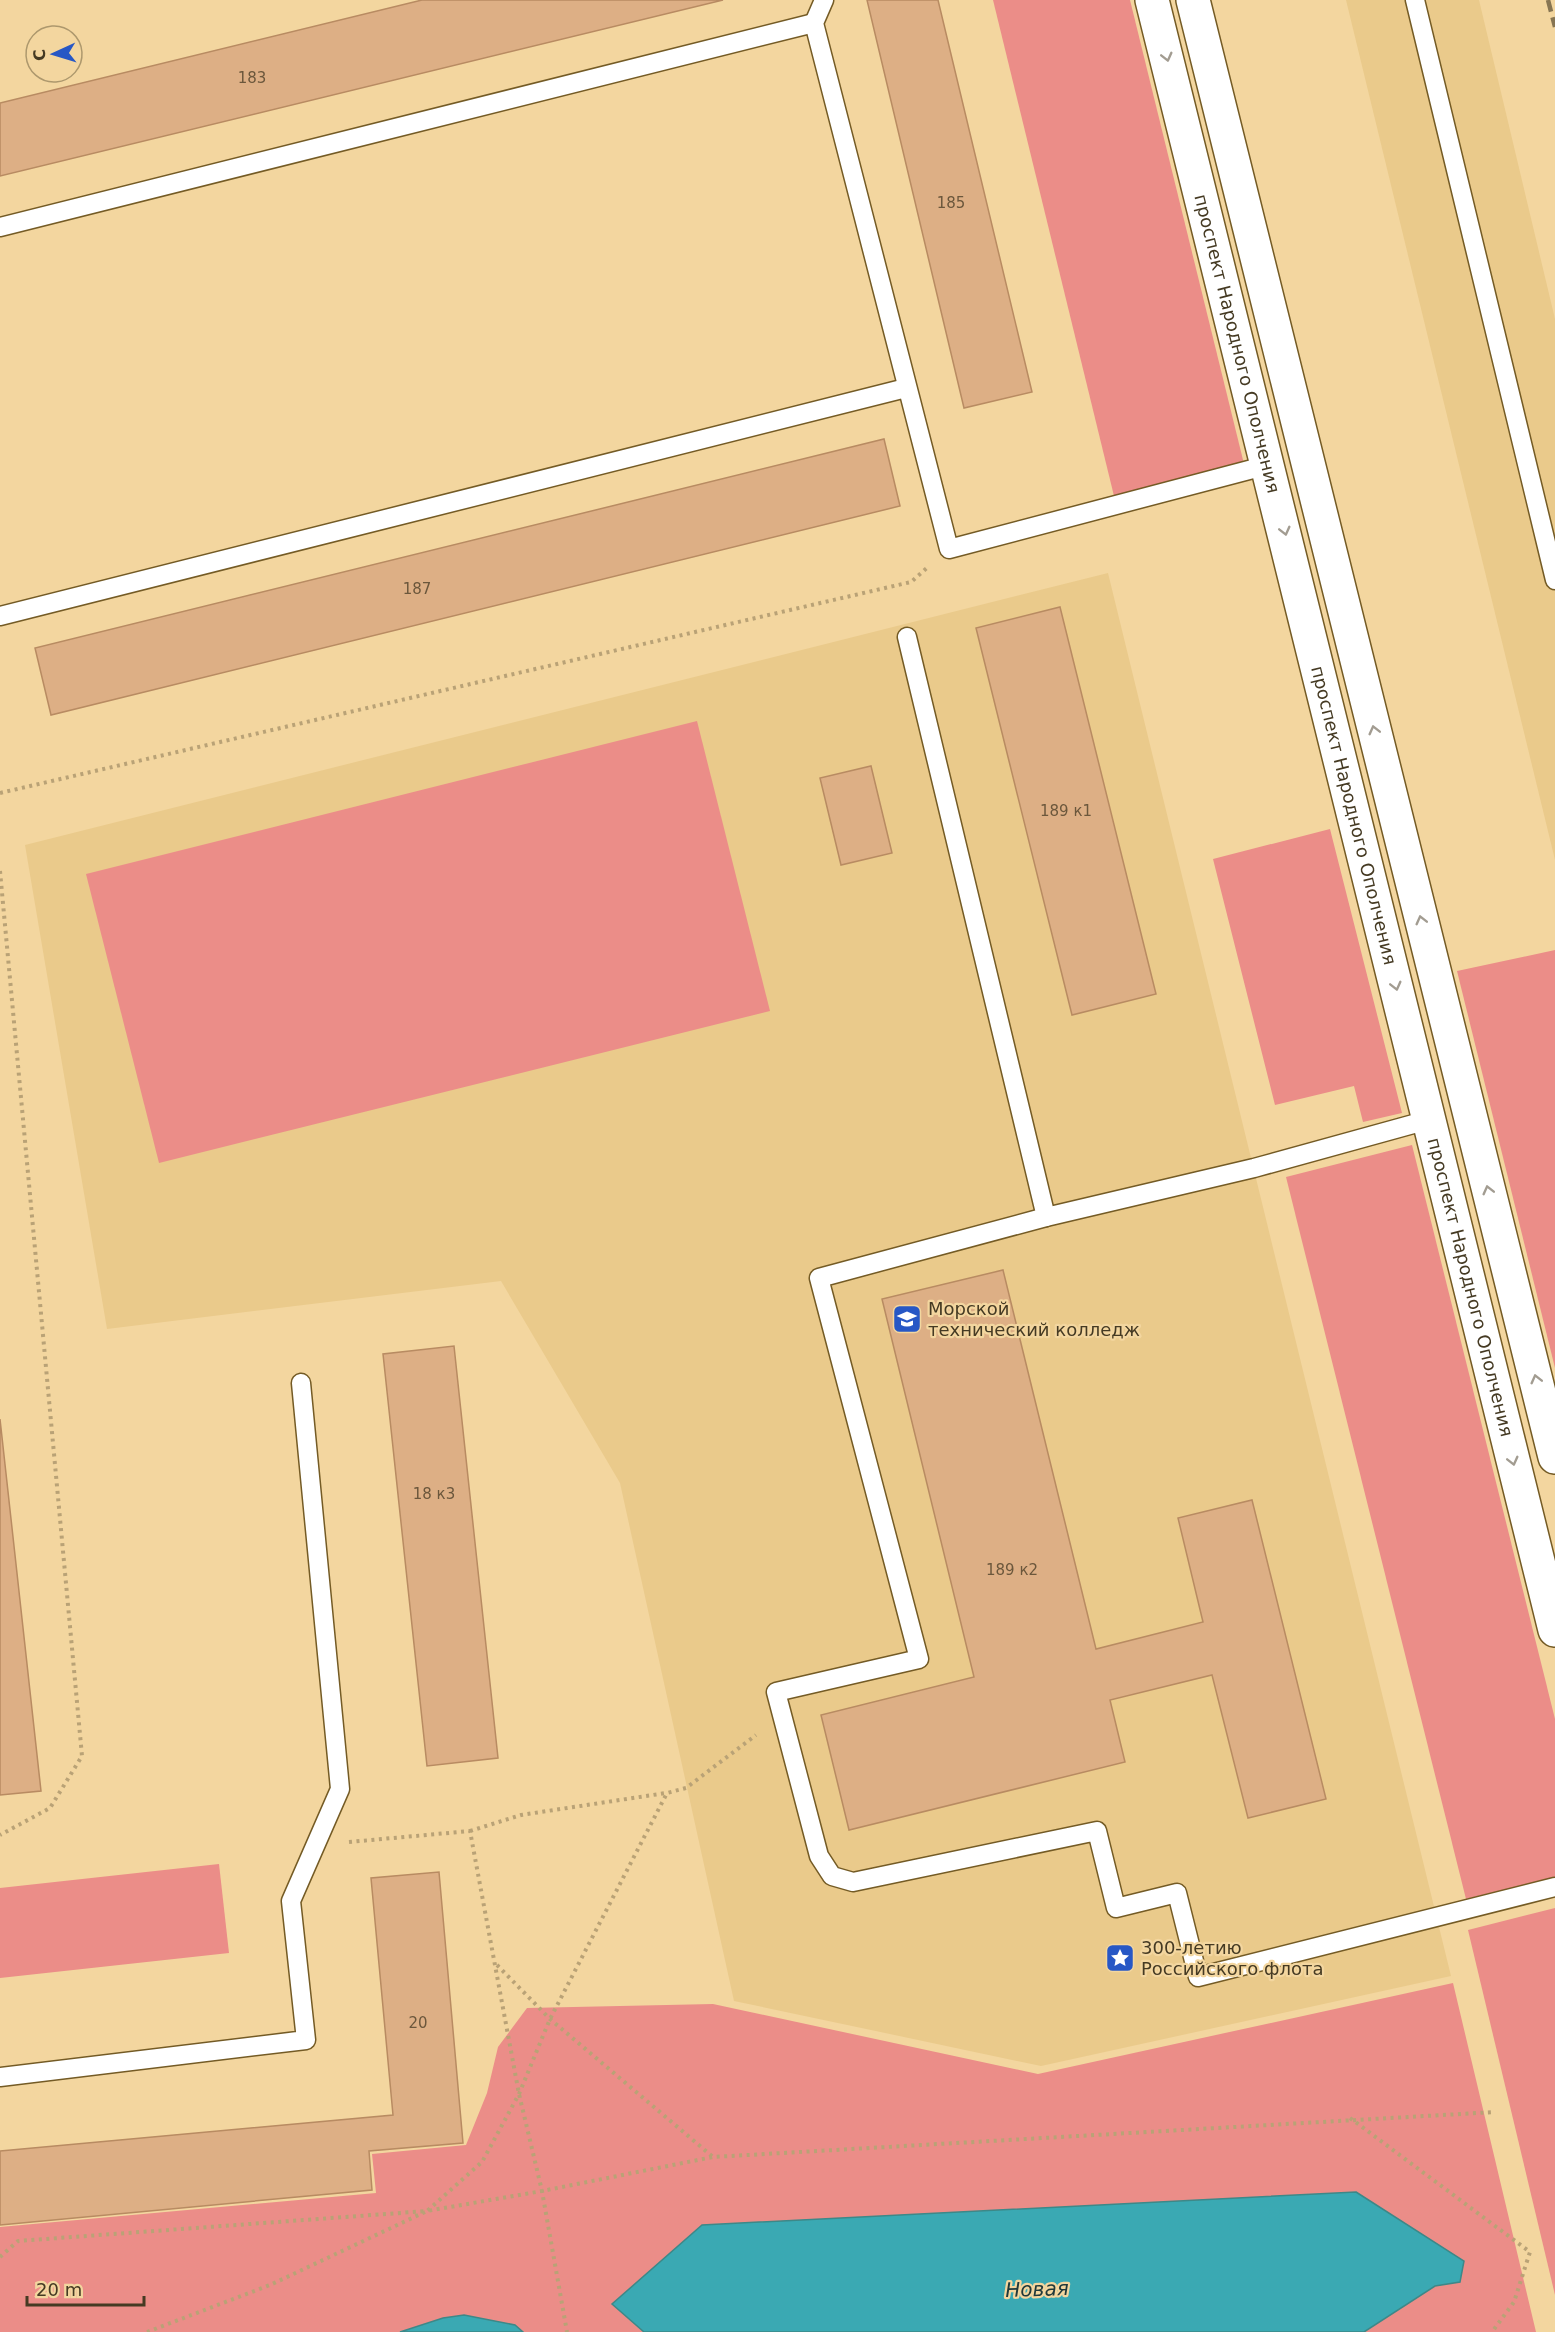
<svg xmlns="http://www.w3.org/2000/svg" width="1555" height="2332" font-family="'DejaVu Sans',sans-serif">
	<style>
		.built { fill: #eaca8b }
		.green { fill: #eb8d88 }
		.water { fill: #3aa9b3; stroke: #3d8888; stroke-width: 1.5 }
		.building { fill: #ddaf85; stroke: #b88b62; stroke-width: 1.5 }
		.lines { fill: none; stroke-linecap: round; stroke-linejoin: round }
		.lane-casing { stroke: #745b25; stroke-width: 21 }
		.secondary-casing { stroke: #745b25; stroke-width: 36 }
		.path { stroke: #b9a276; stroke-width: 4; stroke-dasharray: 3 4.5; stroke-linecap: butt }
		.lane { stroke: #fff; stroke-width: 18 }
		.secondary { stroke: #fff; stroke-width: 33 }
		.rail { stroke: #877552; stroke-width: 4.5; stroke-dasharray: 12 6; stroke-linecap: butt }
		.oneway { stroke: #a29c91 }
		.labels { text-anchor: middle; stroke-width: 4.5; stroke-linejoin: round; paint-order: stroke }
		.number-label { font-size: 15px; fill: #6b573c }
		.street-label { font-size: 18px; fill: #453a23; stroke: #f3d69f }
		.poi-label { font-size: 18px; fill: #453a23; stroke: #f3d69f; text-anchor: start }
		.water-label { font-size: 20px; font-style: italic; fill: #20393b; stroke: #f3d69f }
	</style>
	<rect width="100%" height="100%" fill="#f3d69f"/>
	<g class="built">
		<path d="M 1346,0 L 1479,0 L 1555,319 L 1555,860 Z"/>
		<path d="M 1108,573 L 1451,1976 L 1041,2066 L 734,2001 L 620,1483 L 501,1281 L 107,1329 L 25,845 Z"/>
	</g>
	<g class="green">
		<path d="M 993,0 L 1130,0 L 1244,464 L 1114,496 Z"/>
		<path d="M 697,721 L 770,1011 L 159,1163 L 86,874 Z"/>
		<path d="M 1330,829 L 1402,1113 L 1363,1122 L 1354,1086 L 1275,1105 L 1213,859 Z"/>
		<path d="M 1555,950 L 1555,1368 L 1457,971 Z"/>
		<path d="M 1412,1145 L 1555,1719 L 1555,1877 L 1466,1899 L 1286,1177 Z"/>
		<path d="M 219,1864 L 229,1953 L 0,1978 L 0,1888 Z"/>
		<path d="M 1555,1908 L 1555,2295 L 1468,1930 Z"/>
		<path d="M 1453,1983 L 1536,2332 L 0,2332 L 0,2227 L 376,2193 L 372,2154 L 466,2145 L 487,2093 L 498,2047 L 527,2008 L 713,2004 L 1038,2074 Z"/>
	</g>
	<g class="water">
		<path d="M 1356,2192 L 1464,2261 L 1460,2282 L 1435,2286 L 1364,2332 L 644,2332 L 612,2304 L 702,2225 Z"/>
		<path d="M 464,2315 L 515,2325 L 523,2332 L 400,2332 L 443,2318 Z"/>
	</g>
	<g class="building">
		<path d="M 422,0 L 723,0 L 0,176 L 0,103 Z"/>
		<path d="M 867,0 L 938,0 L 1032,392 L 964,408 Z"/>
		<path d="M 884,439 L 900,506 L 51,715 L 35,648 Z"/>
		<path d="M 1060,607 L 1156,994 L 1072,1015 L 976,628 Z"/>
		<path d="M 871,766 L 892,853 L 841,865 L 820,778 Z"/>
		<path d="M 1003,1270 L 1096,1649 L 1203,1622 L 1178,1518 L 1252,1500 L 1326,1799 L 1248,1818 L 1212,1675 L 1110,1700 L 1125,1762 L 849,1830 L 821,1715 L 974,1677 L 882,1299 Z"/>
		<path d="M 454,1346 L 498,1758 L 427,1766 L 383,1354 Z"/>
		<path d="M 0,1419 L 41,1791 L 0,1795 Z"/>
		<path d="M 439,1872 L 463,2143 L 369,2151 L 372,2190 L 0,2225 L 0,2151 L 393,2115 L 371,1878 Z"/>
	</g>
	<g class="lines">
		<g class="lane-casing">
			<g id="lane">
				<path d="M 824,0 L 814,23 L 949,549 L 1268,465"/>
				<path d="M 1415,0 L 1555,580"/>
				<path d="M 0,227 L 814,23"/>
				<path d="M 0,616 L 906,388"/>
				<path d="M 907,637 L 1046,1217 L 1254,1168 L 1428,1120"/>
				<path d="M 1046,1217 L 819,1278 L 919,1659 L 776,1692 L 819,1856 L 832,1876 L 853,1882 L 1097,1831 L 1116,1908 L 1177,1893 L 1198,1977 L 1555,1887"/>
				<path d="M 0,2077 L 306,2040 L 291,1901 L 340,1789 L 301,1383"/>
			</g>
		</g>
		<g class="secondary-casing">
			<g id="secondary">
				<path id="s1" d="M 1152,0 L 1555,1630"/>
				<path d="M 1193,0 L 1555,1457"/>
			</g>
		</g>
		<g class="path">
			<path d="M 0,793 L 911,582 L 929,566"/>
			<path d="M 0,871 L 82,1756 L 50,1808 L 0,1835"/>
			<path d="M 470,1831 L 521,1815 L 666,1793"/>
			<path d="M 349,1842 L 470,1831 L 519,2094 L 542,2191 L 567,2332"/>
			<path d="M 497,1965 L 550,2019 L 713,2157"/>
			<path d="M 1350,2118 L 1530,2252 L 1514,2302 L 1492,2332"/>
			<path d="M 0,2257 L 18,2241 L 427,2211 L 482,2162 L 519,2094 L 550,2019 L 667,1793 L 686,1788 L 756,1735"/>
			<path d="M 147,2332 L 270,2285 L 427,2211 L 542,2191 L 713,2157 L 1495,2112"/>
		</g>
		<use href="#lane" class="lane"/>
		<use href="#secondary" class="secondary"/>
		<path class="rail" d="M 1548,0 L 1555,27"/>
	</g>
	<defs><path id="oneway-chevron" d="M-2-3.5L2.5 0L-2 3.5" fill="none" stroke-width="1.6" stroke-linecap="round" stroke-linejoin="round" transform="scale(1.5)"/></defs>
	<g class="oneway">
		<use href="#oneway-chevron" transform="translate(1167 57) rotate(76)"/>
		<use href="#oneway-chevron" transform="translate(1285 531) rotate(76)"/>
		<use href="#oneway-chevron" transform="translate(1374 730) rotate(-104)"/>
		<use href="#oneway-chevron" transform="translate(1421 920) rotate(-104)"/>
		<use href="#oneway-chevron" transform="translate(1396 986) rotate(76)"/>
		<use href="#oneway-chevron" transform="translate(1488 1190) rotate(-104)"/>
		<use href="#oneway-chevron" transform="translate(1536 1379) rotate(-104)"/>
		<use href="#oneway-chevron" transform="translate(1513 1461) rotate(76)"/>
	</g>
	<defs>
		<g id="university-square" transform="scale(1.5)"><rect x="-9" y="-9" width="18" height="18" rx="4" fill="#2757c5" stroke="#f3d69f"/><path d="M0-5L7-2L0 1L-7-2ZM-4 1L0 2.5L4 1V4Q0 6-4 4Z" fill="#fff"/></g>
		<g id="sight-square" transform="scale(1.5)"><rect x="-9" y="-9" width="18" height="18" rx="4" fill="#2757c5" stroke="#f3d69f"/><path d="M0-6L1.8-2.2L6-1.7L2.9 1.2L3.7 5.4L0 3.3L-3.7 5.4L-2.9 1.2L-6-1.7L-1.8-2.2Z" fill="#fff"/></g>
	</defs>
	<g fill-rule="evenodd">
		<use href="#university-square" x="907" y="1319"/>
		<use href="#sight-square" x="1120" y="1958"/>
	</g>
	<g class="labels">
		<g class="number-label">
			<text x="252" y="83">183</text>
			<text x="951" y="208">185</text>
			<text x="417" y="594">187</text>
			<text x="1066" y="816">189 к1</text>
			<text x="434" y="1499">18 к3</text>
			<text x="1012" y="1575">189 к2</text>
			<text x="418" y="2028">20</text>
		</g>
		<g class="street-label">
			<text dy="6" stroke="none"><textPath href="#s1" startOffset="354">проспект Народного Ополчения</textPath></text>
			<text dy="6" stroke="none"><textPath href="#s1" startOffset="840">проспект Народного Ополчения</textPath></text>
			<text dy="6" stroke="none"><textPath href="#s1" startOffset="1326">проспект Народного Ополчения</textPath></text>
		</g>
		<g class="poi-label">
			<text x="928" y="1315">Морской<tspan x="928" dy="21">технический колледж</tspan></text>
			<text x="1141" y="1954">300-летию<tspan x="1141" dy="21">Российского флота</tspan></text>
		</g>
		<g class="water-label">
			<text transform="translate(1037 2289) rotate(-2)" y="7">Новая</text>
		</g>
	</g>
	<g transform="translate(54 54) rotate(266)"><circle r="28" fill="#f3d69f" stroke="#ad986d" stroke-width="1.5"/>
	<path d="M0-4.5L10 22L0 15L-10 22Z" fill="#2757c5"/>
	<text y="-9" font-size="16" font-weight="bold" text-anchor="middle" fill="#453a23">С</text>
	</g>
	<path d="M27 2296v9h117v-9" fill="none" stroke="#453a23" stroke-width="3"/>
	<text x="36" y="2296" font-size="18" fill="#453a23" stroke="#f3d69f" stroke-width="4.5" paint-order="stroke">20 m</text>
</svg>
